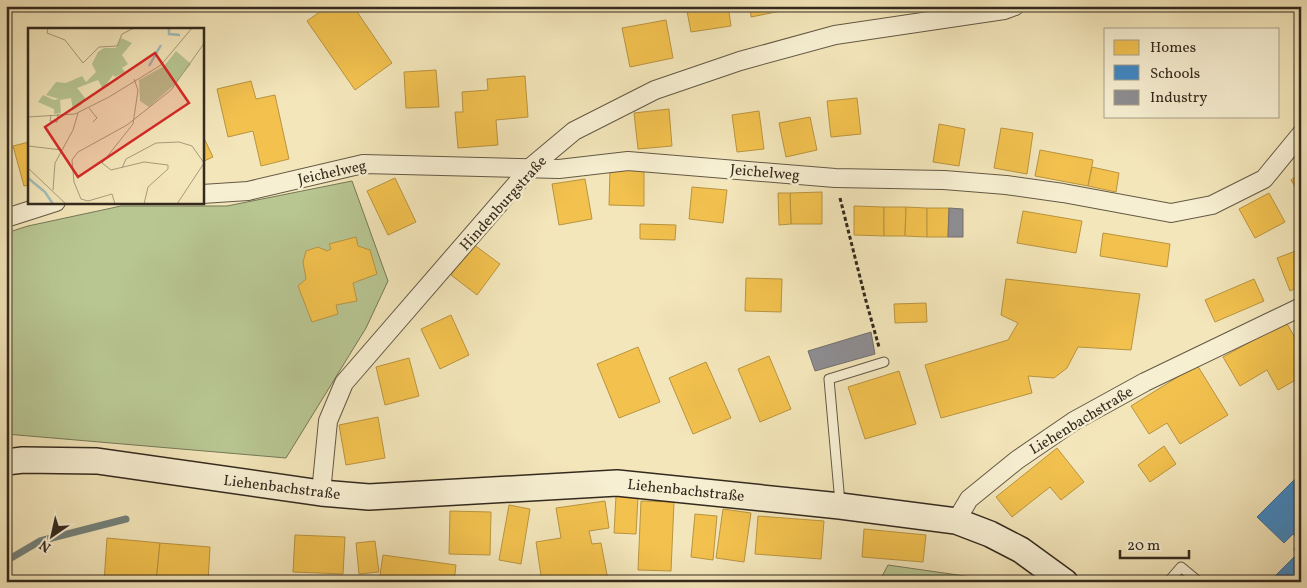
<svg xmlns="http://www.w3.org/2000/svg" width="1307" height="588" font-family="Vollkorn,serif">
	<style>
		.green { fill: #b8c692; stroke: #767858 }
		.homes { fill: #f2c14e; stroke: #b99440 }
		.schools { fill: #3f88c5; stroke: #3c6c93 }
		.industry { fill: #8d8d92; stroke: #726f6f }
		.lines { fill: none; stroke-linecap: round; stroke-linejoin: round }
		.stream { stroke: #75827c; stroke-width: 7 }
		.lane-casing { stroke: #645945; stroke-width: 11 }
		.street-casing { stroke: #645945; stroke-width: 20 }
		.secondary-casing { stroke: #342a1e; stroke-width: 28 }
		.path { stroke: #342a1e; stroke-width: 3; stroke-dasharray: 4 2.5; stroke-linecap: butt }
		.lane { stroke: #f7efd2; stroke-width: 9 }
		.street { stroke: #f7efd2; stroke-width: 18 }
		.secondary { stroke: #f7efd2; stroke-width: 25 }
		.labels { text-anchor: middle; stroke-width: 5; stroke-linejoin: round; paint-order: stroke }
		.street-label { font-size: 15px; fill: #342a1e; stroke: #f7efd2 }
		.inset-river { fill: none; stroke: #a1bdbb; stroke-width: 2.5 }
		.inset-road { fill: none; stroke: #a79b7c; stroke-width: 1 }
		.view { fill: #d62828; fill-opacity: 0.15; stroke: #d62828; stroke-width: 2.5 }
		.inset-edge { fill: none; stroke: #342a1e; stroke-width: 2.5 }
	</style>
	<rect width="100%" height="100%" fill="#f3e6ba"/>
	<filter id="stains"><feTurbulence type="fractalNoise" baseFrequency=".004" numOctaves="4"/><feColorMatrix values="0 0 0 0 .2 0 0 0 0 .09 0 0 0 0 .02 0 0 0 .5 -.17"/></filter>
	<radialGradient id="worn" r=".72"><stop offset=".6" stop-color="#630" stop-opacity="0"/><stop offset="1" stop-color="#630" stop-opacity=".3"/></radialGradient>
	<g class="green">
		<path d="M 352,181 L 388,281 L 366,328 L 286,458 L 6,434 L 6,233 L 28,226 L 121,206 L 227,206 Z"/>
		<path d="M 888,565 L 979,578 L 977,582 L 879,582 Z"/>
	</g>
	<g class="homes">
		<path d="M 328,6 L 353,6 L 392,63 L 355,90 L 307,21 Z"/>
		<path d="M 686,6 L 728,6 L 731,26 L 691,32 Z"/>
		<path d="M 750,6 L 785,6 L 786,10 L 751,17 Z"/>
		<path d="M 666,20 L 673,58 L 630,67 L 622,28 Z"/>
		<path d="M 436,70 L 439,107 L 406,108 L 404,72 Z"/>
		<path d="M 525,76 L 528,117 L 496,120 L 498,145 L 458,148 L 455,112 L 463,112 L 462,92 L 488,90 L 487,79 Z"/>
		<path d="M 251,81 L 256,99 L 275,95 L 289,159 L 261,166 L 253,131 L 228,137 L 217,89 Z"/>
		<path d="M 857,98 L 861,134 L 831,137 L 827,101 Z"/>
		<path d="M 669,109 L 672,146 L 638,149 L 634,113 Z"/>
		<path d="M 759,111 L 764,149 L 737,152 L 732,115 Z"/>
		<path d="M 810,117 L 817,150 L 786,157 L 779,123 Z"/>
		<path d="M 939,124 L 965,129 L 959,166 L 933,162 Z"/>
		<path d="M 1001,128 L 1033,133 L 1027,174 L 994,168 Z"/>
		<path d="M 202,134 L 213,157 L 202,162 Z"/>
		<path d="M 29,142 L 29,185 L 24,186 L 13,146 Z"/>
		<path d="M 1040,150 L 1093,160 L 1088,186 L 1035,176 Z"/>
		<path d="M 1092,167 L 1119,173 L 1116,192 L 1088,186 Z"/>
		<path d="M 610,169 L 644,169 L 644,206 L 609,205 Z"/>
		<path d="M 1301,173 L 1301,196 L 1291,180 Z"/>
		<path d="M 395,178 L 416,222 L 388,235 L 367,191 Z"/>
		<path d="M 585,179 L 592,219 L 559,225 L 552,184 Z"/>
		<path d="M 692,187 L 727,190 L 723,223 L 689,219 Z"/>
		<path d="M 822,192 L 822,224 L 791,224 L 790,193 Z"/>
		<path d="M 778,193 L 790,193 L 791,224 L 779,225 Z"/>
		<path d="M 1269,193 L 1285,222 L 1255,238 L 1239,209 Z"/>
		<path d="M 854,206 L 884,207 L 884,236 L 854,235 Z"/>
		<path d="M 884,207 L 906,207 L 905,236 L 884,236 Z"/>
		<path d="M 906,207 L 927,208 L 927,237 L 905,236 Z"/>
		<path d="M 927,208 L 949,208 L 948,237 L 927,237 Z"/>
		<path d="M 1023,211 L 1082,221 L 1076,253 L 1017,243 Z"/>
		<path d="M 640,224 L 676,225 L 675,240 L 640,239 Z"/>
		<path d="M 1103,233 L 1170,244 L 1167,267 L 1100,256 Z"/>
		<path d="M 356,237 L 358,246 L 370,250 L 377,274 L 353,283 L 357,301 L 336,305 L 338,314 L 312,322 L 298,286 L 306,279 L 303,262 L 306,251 L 318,247 L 327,251 L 331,249 L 329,244 Z"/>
		<path d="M 473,244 L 500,264 L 477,295 L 451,275 Z"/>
		<path d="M 1301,249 L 1301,286 L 1290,291 L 1277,258 Z"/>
		<path d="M 746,278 L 782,279 L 781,312 L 745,311 Z"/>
		<path d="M 1006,279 L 1140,294 L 1131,350 L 1078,347 L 1067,368 L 1054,378 L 1028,376 L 1032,393 L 941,418 L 925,365 L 1008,340 L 1018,323 L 1001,315 Z"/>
		<path d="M 1254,279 L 1264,301 L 1215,322 L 1205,300 Z"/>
		<path d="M 926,303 L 927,322 L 895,323 L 894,304 Z"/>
		<path d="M 451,315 L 469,355 L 440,369 L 421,329 Z"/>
		<path d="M 1286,322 L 1301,348 L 1301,377 L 1278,390 L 1267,370 L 1240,386 L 1223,357 Z"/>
		<path d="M 638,347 L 660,402 L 619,418 L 597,364 Z"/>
		<path d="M 769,356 L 791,409 L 760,422 L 738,369 Z"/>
		<path d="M 409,358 L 419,396 L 385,405 L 376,367 Z"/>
		<path d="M 706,362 L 731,418 L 693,434 L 669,378 Z"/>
		<path d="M 1197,365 L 1228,415 L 1180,444 L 1167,423 L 1149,434 L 1131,406 Z"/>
		<path d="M 899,371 L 916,424 L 865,439 L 848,387 Z"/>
		<path d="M 378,417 L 385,458 L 346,465 L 339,425 Z"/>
		<path d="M 1164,446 L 1176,464 L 1150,482 L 1138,465 Z"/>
		<path d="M 1057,448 L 1084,482 L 1061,500 L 1050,487 L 1012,517 L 996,497 Z"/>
		<path d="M 616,496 L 638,497 L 636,534 L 614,533 Z"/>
		<path d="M 605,501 L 609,528 L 589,531 L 592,544 L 601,543 L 608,580 L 598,582 L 542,582 L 536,542 L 561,538 L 556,508 Z"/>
		<path d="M 641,501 L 674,502 L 671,571 L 638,570 Z"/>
		<path d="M 509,505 L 530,509 L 521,564 L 499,560 Z"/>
		<path d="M 723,509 L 751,513 L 744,562 L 716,558 Z"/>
		<path d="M 450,511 L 491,512 L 490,555 L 449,554 Z"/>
		<path d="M 695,514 L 717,516 L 713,560 L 691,557 Z"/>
		<path d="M 758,516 L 824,521 L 821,559 L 755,554 Z"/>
		<path d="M 864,529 L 926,535 L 923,562 L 862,557 Z"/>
		<path d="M 295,535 L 345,537 L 343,574 L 293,572 Z"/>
		<path d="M 107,538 L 160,543 L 156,582 L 104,582 Z"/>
		<path d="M 375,541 L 379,572 L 359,574 L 356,543 Z"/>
		<path d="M 160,543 L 210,547 L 208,582 L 156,582 Z"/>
		<path d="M 383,555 L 456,565 L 454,582 L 379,582 Z"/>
	</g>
	<g class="schools">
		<path d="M 1301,473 L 1301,541 L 1293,534 L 1284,543 L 1257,517 Z"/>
		<path d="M 1301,542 L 1301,582 L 1269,582 L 1297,554 L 1294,549 Z"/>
	</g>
	<g class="industry">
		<path d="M 949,208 L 963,209 L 963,237 L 948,237 Z"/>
		<path d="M 871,332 L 875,354 L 815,371 L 808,351 Z"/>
	</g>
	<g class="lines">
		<path class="stream" d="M 6,561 L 40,541 L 126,519"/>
		<g class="lane-casing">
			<g id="lane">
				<path d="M 840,503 L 829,379 L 884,362"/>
				<path d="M 1168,582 L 1181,567 L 1199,582"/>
			</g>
		</g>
		<g class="street-casing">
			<g id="street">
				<path d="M 202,194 L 248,191 L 363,164 L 559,169 L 628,161 L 835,178 L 944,180 L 1006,185 L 1063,193 L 1171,213 L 1212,205 L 1264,179 L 1301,134"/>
				<path d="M 6,218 L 56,202"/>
				<path d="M 321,493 L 328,421 L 344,383 L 531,167 L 574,131 L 655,90 L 740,61 L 835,35 L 1004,10 L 1015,6"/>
				<path d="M 956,521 L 969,499 L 1017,460 L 1074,421 L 1145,382 L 1301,307"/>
			</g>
		</g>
		<g class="secondary-casing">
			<path id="secondary" d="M 6,462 L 23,460 L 97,461 L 321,493 L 369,497 L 617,483 L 840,506 L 956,521 L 990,534 L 1021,550 L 1065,582"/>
		</g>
		<path class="path" d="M 840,198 L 866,301 L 879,347"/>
		<use href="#lane" class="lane"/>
		<use href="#street" class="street"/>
		<use href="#secondary" class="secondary"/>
	</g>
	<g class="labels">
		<g class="street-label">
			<text transform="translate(332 172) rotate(-12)" y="5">Jeichelweg</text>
			<text transform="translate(765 172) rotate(5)" y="5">Jeichelweg</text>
			<text transform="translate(503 203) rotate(-48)" y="5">Hindenburgstraße</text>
			<text transform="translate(1081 420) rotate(-31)" y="5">Liehenbachstraße</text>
			<text transform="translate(282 487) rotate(7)" y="5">Liehenbachstraße</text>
			<text transform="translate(686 490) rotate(6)" y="5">Liehenbachstraße</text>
		</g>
	</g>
	<g transform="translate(28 28)">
		<rect width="176" height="176" fill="#f3e6ba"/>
		<path d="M 93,10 L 104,15 L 94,27 L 100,36 L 94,40 L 97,44 L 87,49 L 85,47 L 75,61 L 70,52 L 49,60 L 57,70 L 53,77 L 45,82 L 43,70 L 32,72 L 33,85 L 26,86 L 26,81 L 10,74 L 15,67 L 26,72 L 31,71 L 18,67 L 28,54 L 38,55 L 54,48 L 58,54 L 68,44 L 64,36 L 70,24 L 76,20 L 88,20 ZM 148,23 L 163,36 L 146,57 L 121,79 L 112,73 L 111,52 L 136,38 Z" fill="#b8c692"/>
		<path class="inset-river" d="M 141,0 L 141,6 L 152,7M 121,38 L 133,17M 0,150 L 17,164 L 25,176"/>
		<path class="inset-road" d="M 20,0 L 19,5 L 37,12 L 55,35 L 71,19 L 89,18 L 94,6 L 106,0M 106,51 L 110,62 L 105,96 L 74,135 L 83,142 L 116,134 L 140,137 L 140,141 L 120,159 L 116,176M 61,80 L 69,90 L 65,94M 23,87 L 22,93 L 29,94 L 30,86M 0,89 L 47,86 L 81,69 L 133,37 L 164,0M 0,118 L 34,122M 0,140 L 38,176M 94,140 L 98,131 L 128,115 L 151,114 L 164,118 L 176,135 L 149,176M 25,162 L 27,135 L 45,102 L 50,85M 87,176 L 84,166 L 60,173 L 53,171 L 46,154 L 44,132 L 50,124 L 99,97 L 143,62 L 177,14"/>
		<path class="view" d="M 127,25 L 161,75 L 50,149 L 17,99 Z"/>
		<rect width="176" height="176" class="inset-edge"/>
	</g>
	<rect width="1307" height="588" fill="none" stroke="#f3e6ba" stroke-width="25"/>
	<rect x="8" y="8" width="1292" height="573" fill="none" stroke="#342a1e" stroke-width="2.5"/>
	<rect x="12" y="12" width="1282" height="563" fill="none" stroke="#342a1e"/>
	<rect x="1104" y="28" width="175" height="90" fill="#f7efd2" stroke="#a9a08a"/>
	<rect x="1114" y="40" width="25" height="15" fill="#f2c14e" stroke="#a9a08a"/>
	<text x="1150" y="52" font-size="15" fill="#342a1e">Homes</text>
	<rect x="1114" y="65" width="25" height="15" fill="#3f88c5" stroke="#a9a08a"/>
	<text x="1150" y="78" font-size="15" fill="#342a1e">Schools</text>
	<rect x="1114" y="90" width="25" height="15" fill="#8d8d92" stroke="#a9a08a"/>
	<text x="1150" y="102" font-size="15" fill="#342a1e">Industry</text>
	<g transform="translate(52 536) rotate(214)" stroke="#f7efd2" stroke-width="4" paint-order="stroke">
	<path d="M0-4L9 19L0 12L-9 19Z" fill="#342a1e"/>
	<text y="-8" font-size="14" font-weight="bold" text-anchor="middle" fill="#342a1e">N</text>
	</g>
	<path d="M1120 550v8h69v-8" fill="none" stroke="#342a1e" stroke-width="2.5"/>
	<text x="1127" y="550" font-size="15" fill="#342a1e" stroke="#f7efd2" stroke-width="4" paint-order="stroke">20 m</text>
	<rect width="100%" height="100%" filter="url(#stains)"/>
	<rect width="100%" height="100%" fill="url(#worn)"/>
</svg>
